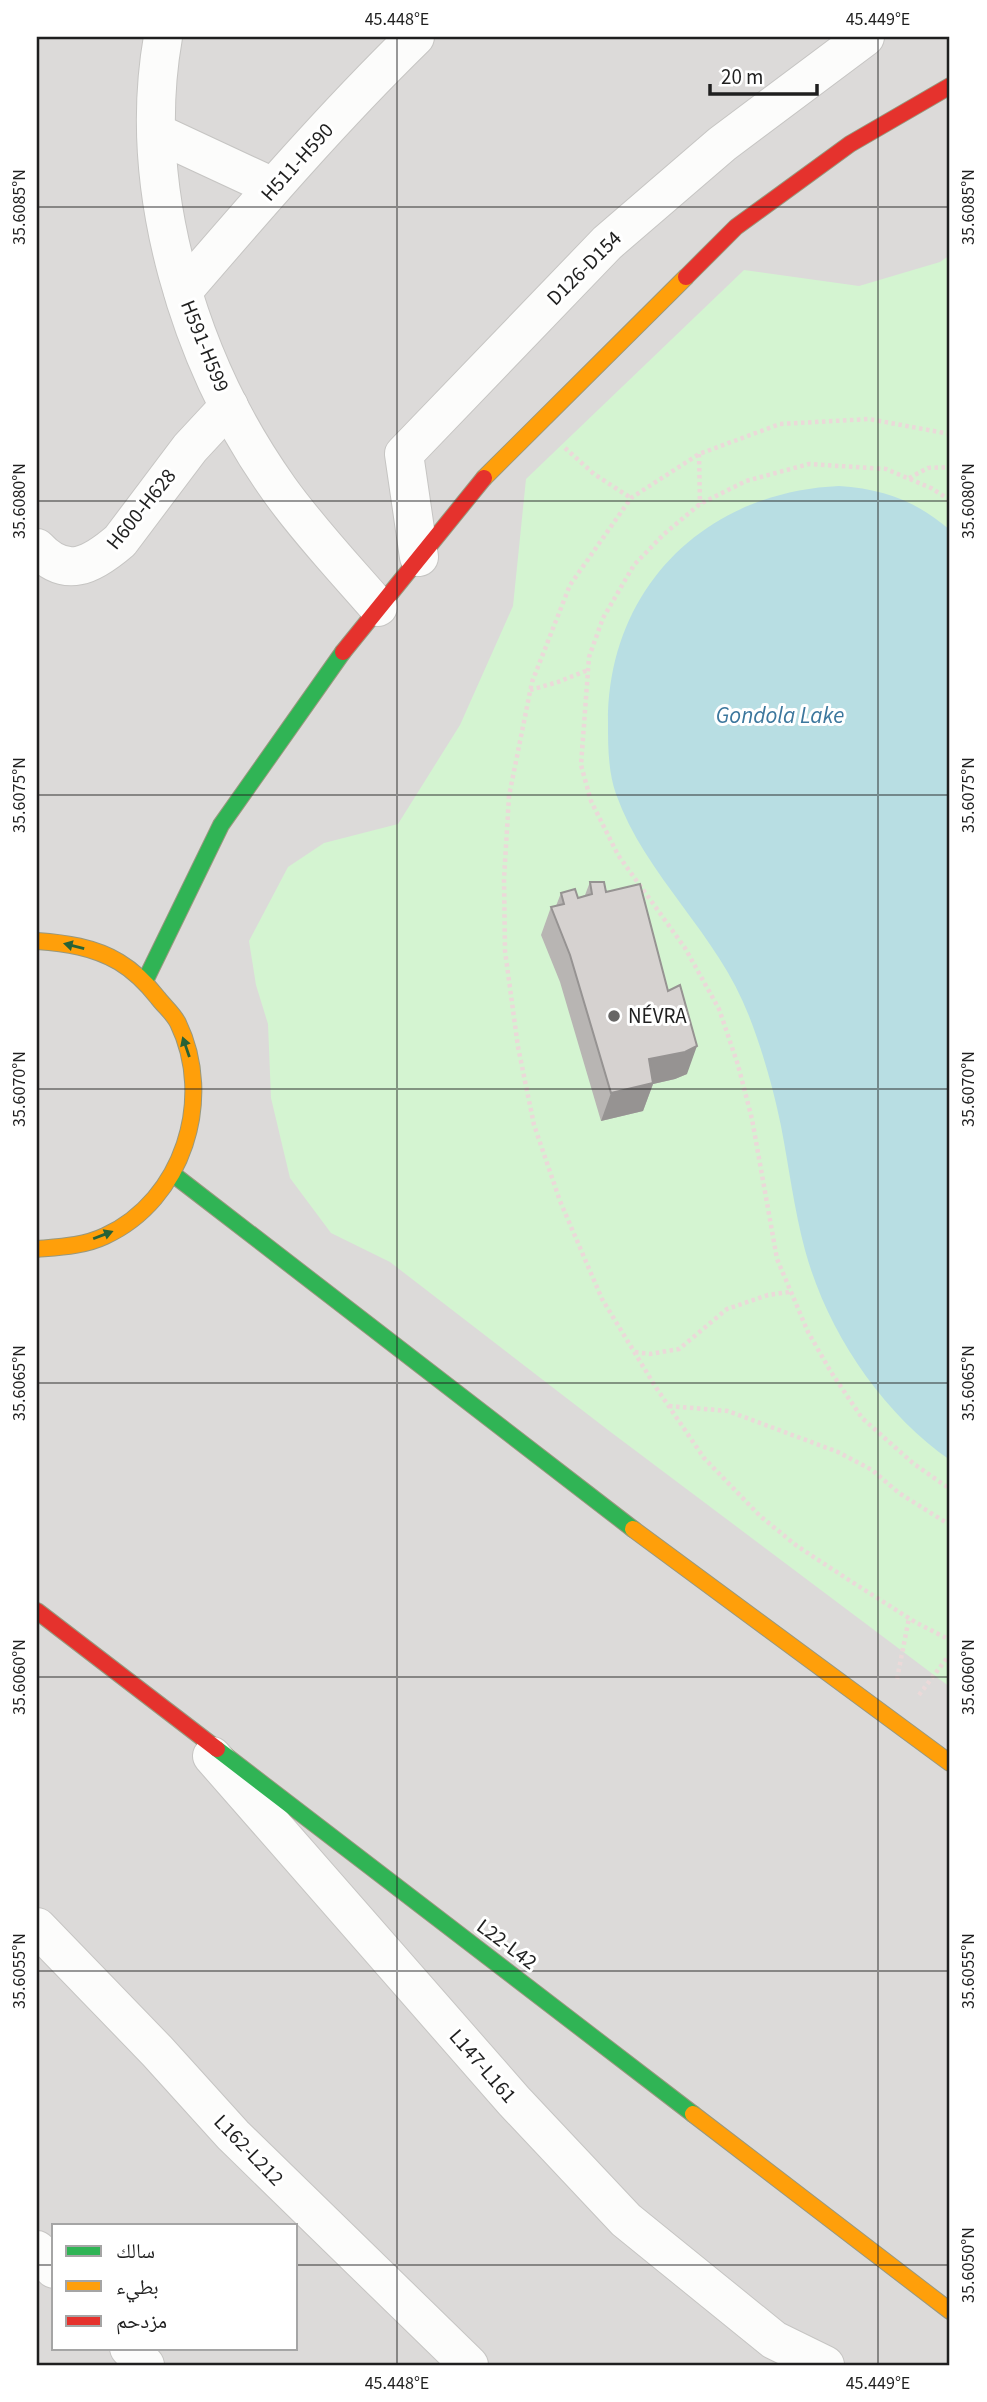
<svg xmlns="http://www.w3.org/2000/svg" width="987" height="2402" font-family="'Source Sans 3','Noto Naskh Arabic',sans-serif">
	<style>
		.residential { fill: #dcdad9; fill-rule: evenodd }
		.park { fill: #d4f4d1 }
		.water { fill: #b8dee3 }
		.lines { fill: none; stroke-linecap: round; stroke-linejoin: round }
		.street-casing { stroke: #c6c5c3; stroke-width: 40 }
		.fast-casing { stroke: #98987e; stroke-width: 18 }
		.slow-casing { stroke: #98987e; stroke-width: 18 }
		.jam-casing { stroke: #98987e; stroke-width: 18 }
		.path { stroke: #ebd9d9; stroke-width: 4.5; stroke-dasharray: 3.5 3.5; stroke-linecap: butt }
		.street { stroke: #fcfcfb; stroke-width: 38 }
		.fast { stroke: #30b455; stroke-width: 16 }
		.slow { stroke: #ff9f0a; stroke-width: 16 }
		.jam { stroke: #e5322d; stroke-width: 16 }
		.wall { fill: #b8b5b3 }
		.shaded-wall { fill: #969392 }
		.building { fill: #d6d2d0; stroke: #969392; stroke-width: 2 }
		.oneway { fill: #276237 }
		.ticks { fill: none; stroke: #1f1f1f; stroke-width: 2; stroke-opacity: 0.45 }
		.poi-dot { fill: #676665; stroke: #fff; stroke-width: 2.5 }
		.labels { text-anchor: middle; stroke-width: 6; stroke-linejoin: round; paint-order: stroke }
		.street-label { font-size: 21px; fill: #1f1f1f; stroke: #fff }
		.poi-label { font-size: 21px; fill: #1f1f1f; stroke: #fff; text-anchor: start }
		.water-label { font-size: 23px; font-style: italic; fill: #3c779d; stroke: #fff }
		.neatline { fill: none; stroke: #1f1f1f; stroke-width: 2.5 }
		.ticks-label { font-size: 18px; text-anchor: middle; fill: #1f1f1f }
	</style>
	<rect width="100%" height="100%" fill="#edeae7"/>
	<path class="residential" d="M 37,37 L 950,37 L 950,2365 L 37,2365 ZM 54,2225 L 296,2225 L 296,2348 L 54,2348 Z"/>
	<path class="park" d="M 950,255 L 950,1687 L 608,1430 L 390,1262 L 331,1233 L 290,1178 L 271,1098 L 268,1024 L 256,985 L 249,941 L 288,867 L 324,843 L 398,824 L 460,725 L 513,606 L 526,479 L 744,270 L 859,286 L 940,262 Z"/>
	<path class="water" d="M 839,486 C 884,489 916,501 950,530 L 950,1460 C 881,1412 827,1331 805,1250 C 794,1209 789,1167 781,1126 C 774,1091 762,1049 749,1016 C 718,934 645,876 616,794 C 608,771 608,746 608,722 C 608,587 706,492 839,486 Z"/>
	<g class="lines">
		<g class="street-casing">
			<g id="street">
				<path d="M 163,37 C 136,190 190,364 279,489 C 309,531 345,569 378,607"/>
				<path d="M 157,133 L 273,187"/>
				<path d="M 183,291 C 258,204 333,117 415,37"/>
				<path d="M 37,548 C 66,580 92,565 120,541 L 190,448 L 229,406"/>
				<path d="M 419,557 L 404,454 L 607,243 L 722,144 L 865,37"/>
				<path d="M 212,1756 L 514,2101 L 626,2220 L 774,2340 L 825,2365"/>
				<path d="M 37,1927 L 157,2051 L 233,2135 L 469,2365"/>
				<path d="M 37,2250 L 54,2269"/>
				<path d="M 129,2348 L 145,2365"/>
			</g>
		</g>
		<g class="fast-casing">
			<g id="fast">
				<path d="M 145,981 L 221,825 L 343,652"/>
				<path d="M 174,1175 L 633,1529"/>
				<path d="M 217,1749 L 693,2114"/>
			</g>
		</g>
		<g class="slow-casing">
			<g id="slow">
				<path d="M 484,478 L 686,277"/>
				<path d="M 37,941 C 65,943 94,947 119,962 C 134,971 147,984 158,998 C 164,1006 173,1013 178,1023 C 215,1099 183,1200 105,1236 C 84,1246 60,1247 37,1249"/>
				<path d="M 633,1529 L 950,1763"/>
				<path d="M 693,2114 L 950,2311"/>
			</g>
		</g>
		<g class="jam-casing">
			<g id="jam">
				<path d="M 686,277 L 736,227 L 850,144 L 950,86"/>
				<path d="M 343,652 L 484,478"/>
				<path d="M 37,1611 L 217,1749"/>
			</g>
		</g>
		<g class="path">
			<path d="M 950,434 L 869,419 L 780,424 L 699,454 L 631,498 L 570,585 L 532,682 L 509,796 L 504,879 L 505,951 L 518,1047 L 534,1125 L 560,1201 L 602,1299 L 655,1386 L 704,1458 L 760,1516 L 797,1546 L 852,1582 L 915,1622 L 950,1640"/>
			<path d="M 565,448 L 594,474 L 631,498"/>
			<path d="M 699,454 L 700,504"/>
			<path d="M 909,478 L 928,468 L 950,467"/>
			<path d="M 950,500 L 931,488 L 886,469 L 809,464 L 746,481 L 700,504 L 664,534 L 634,565 L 603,618 L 589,657 L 581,765 L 591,801 L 618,855 L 685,948 L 719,1009 L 738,1065 L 752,1119 L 777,1259 L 808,1332 L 831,1372 L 862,1418 L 914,1464 L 950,1489"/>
			<path d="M 530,690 L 558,682 L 588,670"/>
			<path d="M 635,1352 L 650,1354 L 679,1349 L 727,1309 L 768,1295 L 790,1292"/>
			<path d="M 669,1406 L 728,1411 L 838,1452 L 872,1470 L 899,1493 L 950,1525"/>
			<path d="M 897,1679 L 909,1618"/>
			<path d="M 919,1695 L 950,1654"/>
		</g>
		<use href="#street" class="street"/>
		<use href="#fast" class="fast"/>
		<use href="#slow" class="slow"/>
		<use href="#jam" class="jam"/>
	</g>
	<path class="wall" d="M 590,882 L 606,892 L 687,1074 L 675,1079 L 653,1084 L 643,1111 L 601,1121 L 560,982 L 541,935 L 551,907 L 556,906 L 561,893 L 578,898 L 585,895 Z"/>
	<path class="shaded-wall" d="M 697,1046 L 687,1074 L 675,1079 L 653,1084 L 643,1111 L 601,1121 L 611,1093 L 649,1059 Z"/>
	<path class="building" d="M 590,882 L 604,882 L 606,892 L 640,884 L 668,991 L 680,985 L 697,1046 L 685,1052 L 649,1059 L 653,1083 L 611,1093 L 570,955 L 551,907 L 564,904 L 561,893 L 575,889 L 578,898 L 592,894 Z"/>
	<defs><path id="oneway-solid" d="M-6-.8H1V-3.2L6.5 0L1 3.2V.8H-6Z" transform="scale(1.75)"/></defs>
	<g class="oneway">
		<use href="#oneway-solid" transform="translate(74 946) rotate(-166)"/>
		<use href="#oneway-solid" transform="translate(186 1047) rotate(-109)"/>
		<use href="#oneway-solid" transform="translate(103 1235) rotate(-21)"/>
	</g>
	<path class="ticks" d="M 397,37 L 397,2365M 878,37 L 878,2365M 37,207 L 950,207M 37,501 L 950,501M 37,795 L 950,795M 37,1089 L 950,1089M 37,1383 L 950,1383M 37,1677 L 950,1677M 37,1971 L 950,1971M 37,2265 L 54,2265M 296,2265 L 950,2265"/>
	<circle class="poi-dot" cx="614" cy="1016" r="7"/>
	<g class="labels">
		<g class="street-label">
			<text transform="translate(297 162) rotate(-48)" y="7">H511-H590</text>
			<text transform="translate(584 268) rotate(-45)" y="7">D126-D154</text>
			<text transform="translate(205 346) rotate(68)" y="7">H591-H599</text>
			<text transform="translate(141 509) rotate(-51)" y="7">H600-H628</text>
			<text transform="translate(507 1944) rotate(37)" y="7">L22-L42</text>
			<text transform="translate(483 2066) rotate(49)" y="7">L147-L161</text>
			<text transform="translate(249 2150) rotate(46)" y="7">L162-L212</text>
		</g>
		<g class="poi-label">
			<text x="628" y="1023">NÉVRA</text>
		</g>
		<g class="water-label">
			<text x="780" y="723">Gondola Lake</text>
		</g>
	</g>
	<rect width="987" height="2402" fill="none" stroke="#ffffff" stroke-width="77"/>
	<rect x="52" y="2224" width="245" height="126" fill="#ffffff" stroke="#a5a5a5" stroke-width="2"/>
	<rect x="66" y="2246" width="35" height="10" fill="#30b455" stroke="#a5a5a5" stroke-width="2"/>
	<text x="116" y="2258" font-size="21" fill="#1f1f1f">سالك</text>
	<rect x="66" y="2281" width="35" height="10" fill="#ff9f0a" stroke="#a5a5a5" stroke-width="2"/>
	<text x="116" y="2294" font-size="21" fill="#1f1f1f">بطيء</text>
	<rect x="66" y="2316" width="35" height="10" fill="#e5322d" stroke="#a5a5a5" stroke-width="2"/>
	<text x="116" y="2328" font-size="21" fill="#1f1f1f">مزدحم</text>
	<path d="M710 84v10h107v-10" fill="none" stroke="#1f1f1f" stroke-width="3.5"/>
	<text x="721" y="84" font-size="21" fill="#1f1f1f" stroke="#ffffff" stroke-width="5" paint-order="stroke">20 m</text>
	<rect x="38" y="38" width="910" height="2326" class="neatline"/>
	<g class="ticks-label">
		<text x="397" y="25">45.448°E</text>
		<text x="878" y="25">45.449°E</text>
		<text transform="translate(19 207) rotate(-90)" y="6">35.6085°N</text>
		<text transform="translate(968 207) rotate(-90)" y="6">35.6085°N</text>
		<text transform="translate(19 501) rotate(-90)" y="6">35.6080°N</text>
		<text transform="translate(968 501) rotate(-90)" y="6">35.6080°N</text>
		<text transform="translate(19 795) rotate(-90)" y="6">35.6075°N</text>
		<text transform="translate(968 795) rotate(-90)" y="6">35.6075°N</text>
		<text transform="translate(19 1089) rotate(-90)" y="6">35.6070°N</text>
		<text transform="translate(968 1089) rotate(-90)" y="6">35.6070°N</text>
		<text transform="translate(19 1383) rotate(-90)" y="6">35.6065°N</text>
		<text transform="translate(968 1383) rotate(-90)" y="6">35.6065°N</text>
		<text transform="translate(19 1677) rotate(-90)" y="6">35.6060°N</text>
		<text transform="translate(968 1677) rotate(-90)" y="6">35.6060°N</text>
		<text transform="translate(19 1971) rotate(-90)" y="6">35.6055°N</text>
		<text transform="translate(968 1971) rotate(-90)" y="6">35.6055°N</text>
		<text transform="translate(968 2265) rotate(-90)" y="6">35.6050°N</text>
		<text x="397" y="2389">45.448°E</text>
		<text x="878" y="2389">45.449°E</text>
	</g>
</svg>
